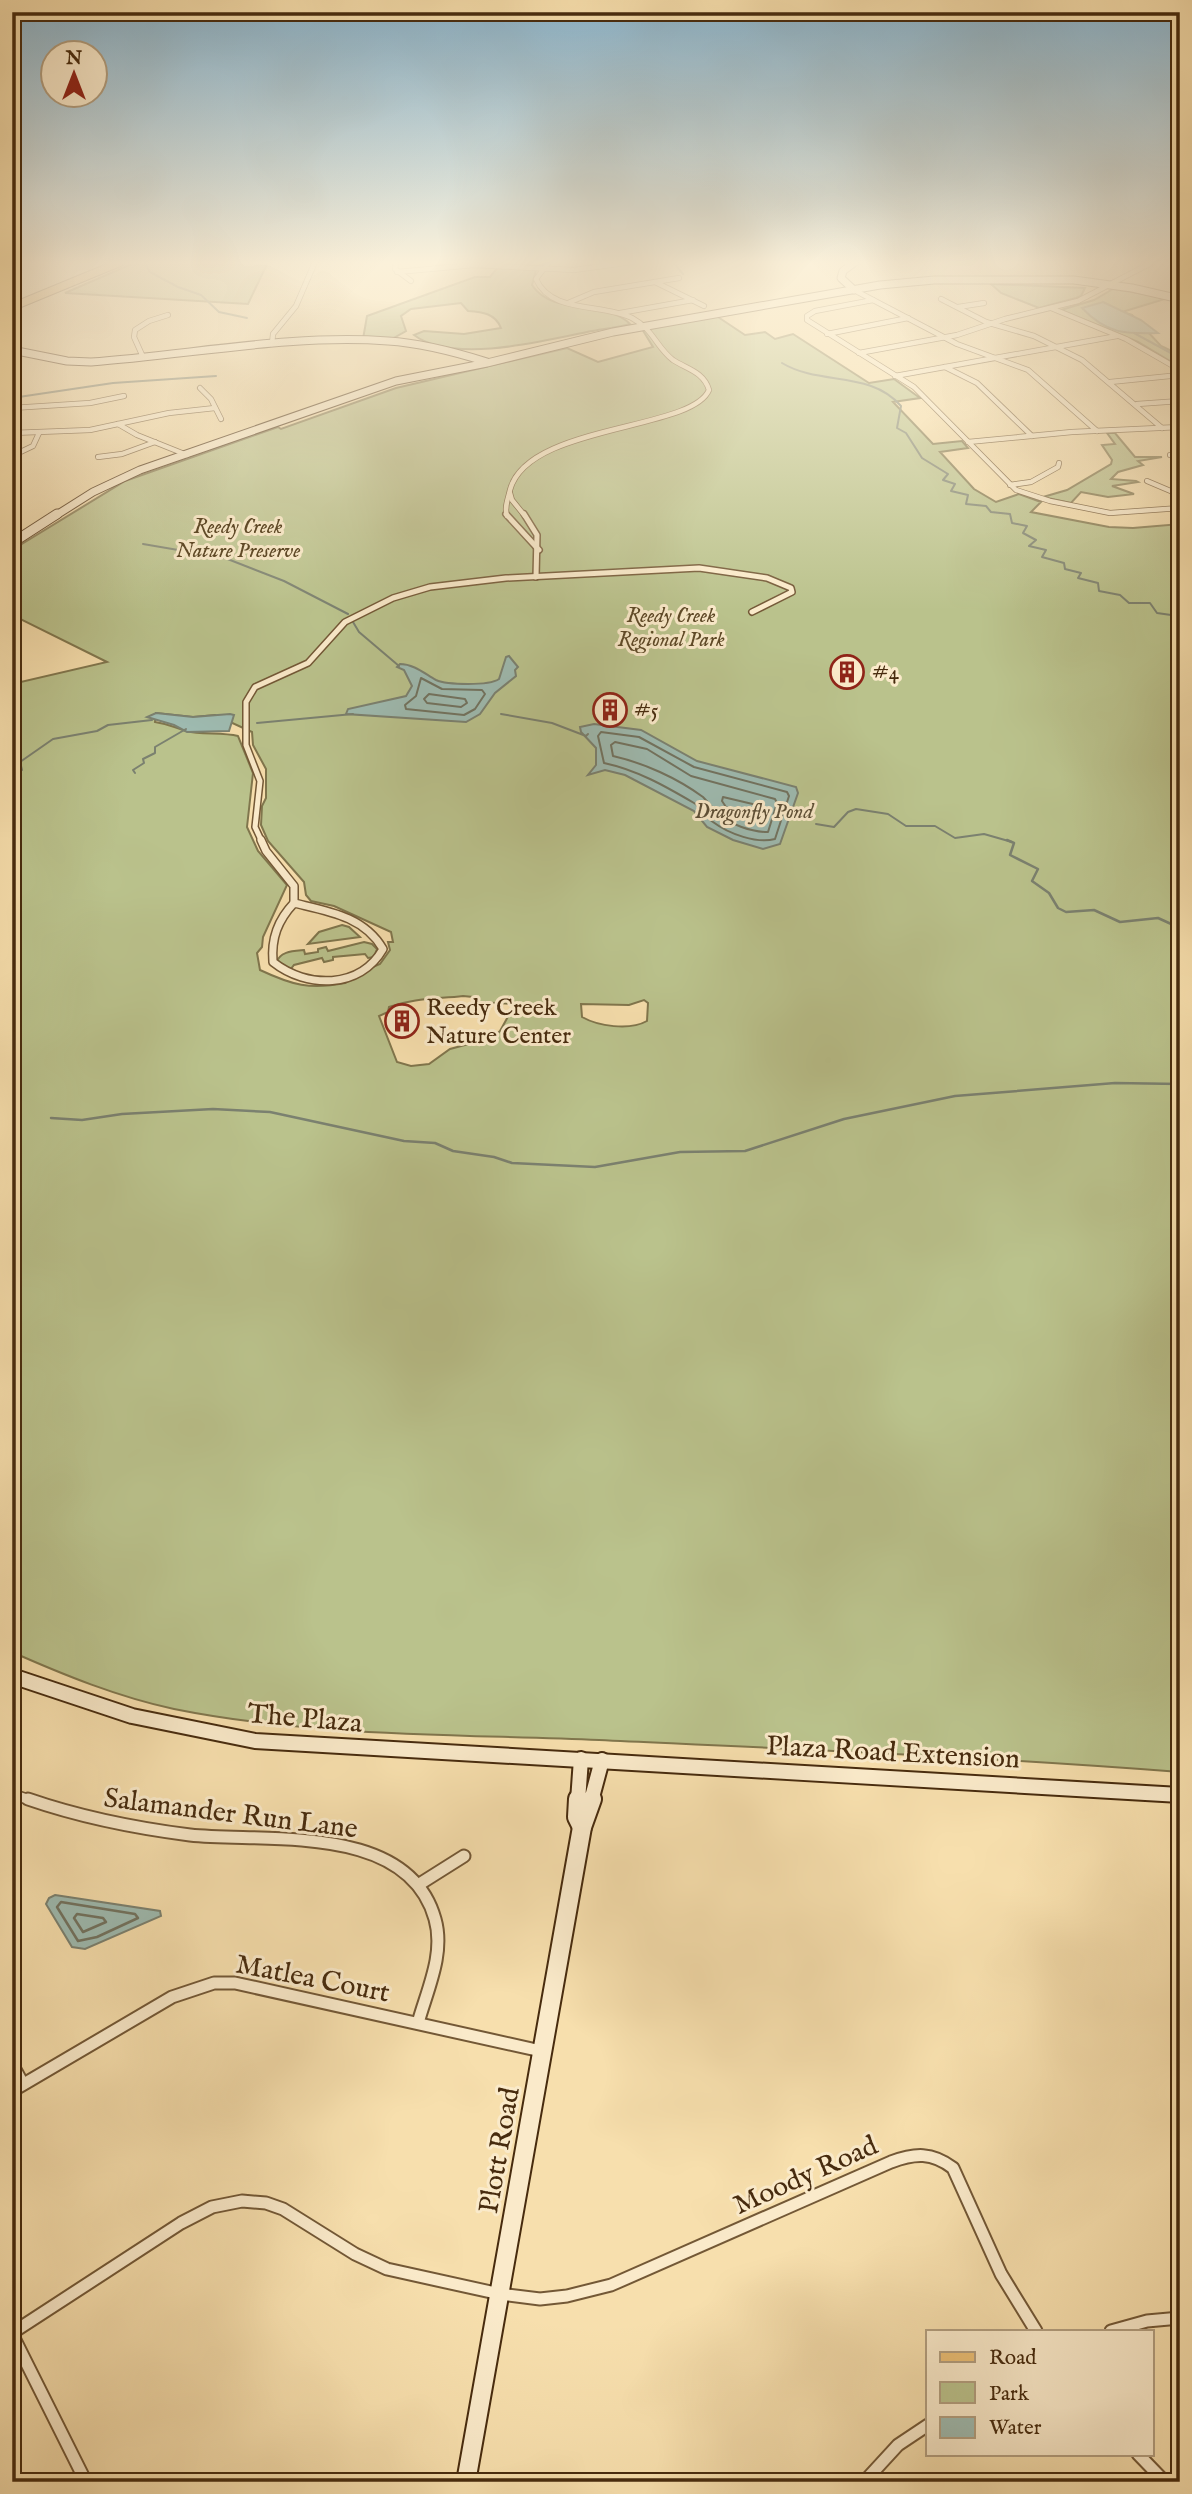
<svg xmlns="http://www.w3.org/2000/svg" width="1192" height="2494" font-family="'IM FELL English',serif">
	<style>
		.green { fill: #bac28c; stroke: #80764d; stroke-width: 2; fill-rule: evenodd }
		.water { fill: #9ebbb1; stroke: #7b8170; stroke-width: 2 }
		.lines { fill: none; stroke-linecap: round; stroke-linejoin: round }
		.shore-far1 { stroke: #727360; stroke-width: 2 }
		.shore { stroke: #727360; stroke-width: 2.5 }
		.stream-far1 { stroke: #7b8170; stroke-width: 2 }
		.stream { stroke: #7b8170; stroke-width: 2.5 }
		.street-far4-casing { stroke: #735836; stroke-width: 6 }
		.street-far3-casing { stroke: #735836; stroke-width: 8 }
		.street-far2-casing { stroke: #735836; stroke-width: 10 }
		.street-far1-casing { stroke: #735836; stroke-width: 12 }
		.street-casing { stroke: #735836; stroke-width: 15 }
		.secondary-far3-casing { stroke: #472b0e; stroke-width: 9 }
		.secondary-far2-casing { stroke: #472b0e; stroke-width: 11 }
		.secondary-far1-casing { stroke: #472b0e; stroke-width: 18 }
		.secondary-casing { stroke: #472b0e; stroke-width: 22 }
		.primary-casing { stroke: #472b0e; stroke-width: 9 }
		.street-far4 { stroke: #faeaca; stroke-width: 4.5 }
		.street-far3 { stroke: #faeaca; stroke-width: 5 }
		.street-far2 { stroke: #faeaca; stroke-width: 7 }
		.street-far1 { stroke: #faeaca; stroke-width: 9 }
		.street { stroke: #faeaca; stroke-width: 11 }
		.secondary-far3 { stroke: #faeaca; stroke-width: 7 }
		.secondary-far2 { stroke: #faeaca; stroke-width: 9 }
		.secondary-far1 { stroke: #faeaca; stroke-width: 14 }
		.secondary { stroke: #faeaca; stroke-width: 18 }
		.primary { stroke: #ecc076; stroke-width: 7 }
		.labels { text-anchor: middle; stroke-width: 6; stroke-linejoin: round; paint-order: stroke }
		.far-park-label { font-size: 21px; font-style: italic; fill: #5e4927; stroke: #faeaca }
		.far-poi-label { font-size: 21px; fill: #472b0e; stroke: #faeaca; text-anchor: start }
		.far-water-label { font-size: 21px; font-style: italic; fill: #5d4f37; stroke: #faeaca }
		.poi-label { font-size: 24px; fill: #472b0e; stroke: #faeaca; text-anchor: start }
		.near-street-label { font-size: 28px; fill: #472b0e; stroke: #faeaca }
	</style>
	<rect width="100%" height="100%" fill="#f7dfad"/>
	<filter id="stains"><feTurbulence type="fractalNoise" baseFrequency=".00286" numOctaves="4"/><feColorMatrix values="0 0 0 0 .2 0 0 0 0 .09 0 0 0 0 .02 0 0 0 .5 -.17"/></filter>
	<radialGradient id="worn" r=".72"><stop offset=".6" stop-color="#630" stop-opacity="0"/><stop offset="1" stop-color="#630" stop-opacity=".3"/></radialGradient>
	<g class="green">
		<path d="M 136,262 L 268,262 L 248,304 L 65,293 Z"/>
		<path d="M 498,267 L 536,270 L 532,285 C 553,317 605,299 630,324 C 616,328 601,329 587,332 C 544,341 452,364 414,335 L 424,331 L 464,334 L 501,328 C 495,313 482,312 468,311 L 461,303 L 411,309 L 401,316 L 406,331 L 390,340 L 363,339 L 367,316 L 475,277 L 490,277 Z"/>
		<path d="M 991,284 L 1085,288 L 1081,296 L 1076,298 L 1039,308 L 1001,293 Z"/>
		<path d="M 1113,289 L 1168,298 L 1122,312 L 1132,315 L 1161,346 L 1180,355 L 1180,367 L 1138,342 L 1061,310 L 1094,300 Z"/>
		<path d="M 715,315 L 745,335 L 765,332 L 775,339 L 793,334 L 869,383 L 894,379 L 920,398 L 893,402 L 933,444 L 962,441 L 968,448 L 940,452 L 974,489 L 996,502 L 1019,494 L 1041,502 L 1031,512 L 1109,527 L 1133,528 L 1180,524 L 1180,1772 C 987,1757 793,1749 599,1740 C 458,1734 313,1737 174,1709 C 118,1697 64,1675 12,1652 L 12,684 L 107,662 L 12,615 L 12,550 L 125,481 L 278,427 L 281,429 L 396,388 L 567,348 L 598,362 L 653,347 L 642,329 ZM 156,713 L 193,717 L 215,715 L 252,732 L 253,745 L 266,769 L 266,798 L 262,806 L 261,825 L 268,841 L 304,882 L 306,895 L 311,901 L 334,906 L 391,932 L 393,942 L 388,942 L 390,950 L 380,964 L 343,980 L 345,983 C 310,990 292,985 260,970 L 257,953 L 262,947 L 263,937 L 287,885 L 258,851 L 247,827 L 253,773 L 238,736 C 222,732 200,735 187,731 C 175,728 170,724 155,722 ZM 463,996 L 473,997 L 477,1002 L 515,1004 L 500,1031 L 491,1038 L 450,1049 L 429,1064 L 411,1066 L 397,1062 L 379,1016 L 388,1012 L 389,1007 C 414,998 437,999 463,996 ZM 644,1000 L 648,1003 L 647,1021 C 629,1031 598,1026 582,1017 L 581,1004 L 629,1005 Z"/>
		<path d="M 1107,433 L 1115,433 L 1135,457 L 1162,457 L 1138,461 L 1143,465 L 1118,472 L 1111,479 L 1136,481 L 1138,482 L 1112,486 L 1134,494 L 1108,497 L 1081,492 L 1071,503 L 1043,497 L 1067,490 L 1111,464 L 1112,460 L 1102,445 L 1115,444 Z"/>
		<path d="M 342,925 L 349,927 L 360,937 L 308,944 L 319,932 Z"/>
		<path d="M 364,942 L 372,944 L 377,949 L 374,957 L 368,958 L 365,954 L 333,957 L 333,960 L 324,962 L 322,958 L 294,965 L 290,970 L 276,963 C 280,951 293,951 304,950 L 305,954 L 318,952 L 318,949 L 326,947 L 328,951 Z"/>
	</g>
	<g class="water">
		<path d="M 1103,302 L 1141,320 L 1158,333 C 1125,334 1107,334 1082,308 Z"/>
		<path d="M 506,657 L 509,656 L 518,667 L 515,670 L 516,676 L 495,693 L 480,714 L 466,722 L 346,714 L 348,709 L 406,696 L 412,686 L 404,670 L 397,667 L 400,664 C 414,664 425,674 436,680 C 447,685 489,686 499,679 Z"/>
		<path d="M 156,713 L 193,717 L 230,714 L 234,715 L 229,731 L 187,732 L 174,725 L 147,717 Z"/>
		<path d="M 594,724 L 641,730 L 697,761 L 796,787 L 798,793 L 780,844 L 763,849 L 733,840 L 707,827 L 694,811 L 625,775 L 605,770 L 588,775 L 596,765 L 596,748 L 581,732 L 580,727 Z"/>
		<path d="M 55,1895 L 160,1911 L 161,1916 L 85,1949 L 72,1947 L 46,1904 L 49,1898 Z"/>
	</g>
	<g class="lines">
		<g class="shore-far1">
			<path d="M 421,678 L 442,689 L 482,690 L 485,694 L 475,709 L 464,715 L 406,709 L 405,705 L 416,696 Z"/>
			<path d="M 429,694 L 465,699 L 467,703 L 461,707 L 427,703 L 424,699 Z"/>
			<path d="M 601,732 L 639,737 L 694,767 L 787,792 L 789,796 L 775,839 C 757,844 729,834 713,822 C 706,817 702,808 694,803 C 665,786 637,770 604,763 L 598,736 Z"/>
			<path d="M 615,742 L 647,749 L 691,776 L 775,799 L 777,803 L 768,832 C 752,832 730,825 718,813 C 712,808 708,802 703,797 C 677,778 644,763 613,756 L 611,745 Z"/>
			<path d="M 723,797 L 761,806 L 760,819 L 756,821 L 726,807 L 722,801 Z"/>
		</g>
		<g class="shore">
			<path d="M 61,1902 L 135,1914 L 138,1918 L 97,1937 L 78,1941 L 57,1907 Z"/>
			<path d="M 77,1914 L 103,1918 L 106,1922 L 83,1932 L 74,1918 Z"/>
		</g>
		<g class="stream-far1">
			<path d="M 144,262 L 150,272 L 178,287 L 201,295 L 219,312 L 247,318"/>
			<path d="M 673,262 L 683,274"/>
			<path d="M 1134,333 L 1180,358"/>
			<path d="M 782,363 C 820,386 870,370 901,406 L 897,428 L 906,433 L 922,458 L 948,474 L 943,480 L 955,484 L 951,491 L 968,495 L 966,504 L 986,506 L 991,512 L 1010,514 L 1012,523 L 1027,526 L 1023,533 L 1036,540 L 1029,546 L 1046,550 L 1042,557 L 1064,563 L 1065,569 L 1081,573 L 1078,578 L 1098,583 L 1099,591 L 1120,595 L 1129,603 L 1150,603 L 1157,613 L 1178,616 L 1180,625"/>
			<path d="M 12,398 L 113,383 L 216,376"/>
			<path d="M 143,544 L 225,558 L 284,581 L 348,614"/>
			<path d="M 353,622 L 359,632 L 399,666"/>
			<path d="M 1180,651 L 1177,654 L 1180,657"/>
			<path d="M 1180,673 L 1176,675 L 1180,681"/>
			<path d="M 501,714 L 552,723 L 586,736 L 588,734"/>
			<path d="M 257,723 L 353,714"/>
			<path d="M 12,771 L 22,770 L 20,762 L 53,739 L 97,731 L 108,725 L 152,720"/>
			<path d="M 135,773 L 133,770 L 144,763 L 143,759 L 155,753 L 155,747 L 186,729"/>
			<path d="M 816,824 L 834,827 L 848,812 L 856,809 L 888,814 L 906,826 L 935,826 L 955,838 L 984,834 L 1012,842"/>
		</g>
		<g class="stream">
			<path d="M 1007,840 L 1014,843 L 1010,855 L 1038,869 L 1032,881 L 1049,893 L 1058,908 L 1066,912 L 1094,910 L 1120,922 L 1158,918 L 1180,928"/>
			<path d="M 51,1118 L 82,1120 L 122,1114 L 213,1109 L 270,1112 L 404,1141 L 435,1143 L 453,1151 L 494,1157 L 512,1163 L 595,1167 L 680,1152 L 745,1151 L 844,1119 L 955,1096 L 1115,1083 L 1180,1084"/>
		</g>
		<g class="street-far4-casing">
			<g id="street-far4">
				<path d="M 396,262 L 395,269 L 411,281"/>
				<path d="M 397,272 L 474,265 L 574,270 L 633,262"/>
				<path d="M 655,282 L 704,306"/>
				<path d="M 854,290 L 957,344 L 1028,370 L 1097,431"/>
				<path d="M 941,299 L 986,322 L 1034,336 L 1082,360 L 1162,428"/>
				<path d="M 873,300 L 815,311 L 807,316 L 807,320 L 914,387 L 1016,490 L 1050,501 L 1110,513 L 1180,508"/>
				<path d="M 568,303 L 594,292 L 679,278"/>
				<path d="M 958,307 L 984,303"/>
				<path d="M 1051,308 L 1126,339 L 1180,370"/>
				<path d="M 620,313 L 693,300"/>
				<path d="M 827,334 L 908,318"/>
				<path d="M 272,344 L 273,334 L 296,306 L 315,262"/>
				<path d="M 859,353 L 957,335 L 1005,319 L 1078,301 L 1153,262"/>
				<path d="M 143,357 L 134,337 L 135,330 L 149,321 L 168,315"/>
				<path d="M 945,367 L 977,383 L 1032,436"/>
				<path d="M 895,376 L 1117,336"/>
				<path d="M 1110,382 L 1180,375"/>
				<path d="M 200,388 L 211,399 L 221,419"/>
				<path d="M 1137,404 L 1180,401"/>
				<path d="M 12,408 L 90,403 L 124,396"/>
				<path d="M 118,424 L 137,435 L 187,455"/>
				<path d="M 12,433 L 90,430 L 169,413 L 215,408"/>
				<path d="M 968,442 L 1072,432 L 1180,427"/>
				<path d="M 1170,455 L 1180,455"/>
				<path d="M 12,456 L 33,446 L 39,433"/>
				<path d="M 98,457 L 122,454 L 155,442"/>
				<path d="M 1147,481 L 1180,495"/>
				<path d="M 1010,485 L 1031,482 L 1058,467 L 1059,463"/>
				<path d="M 510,493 L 512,500 L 525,516"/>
				<path d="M 507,516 C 504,508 508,499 510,490 C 527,424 692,431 709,390 C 704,372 687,369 673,360 C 656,347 654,330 632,318 C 602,303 551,314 536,279 L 549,262"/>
			</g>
		</g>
		<g class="street-far3-casing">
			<g id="street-far3">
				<path d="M 506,514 L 539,550"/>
				<path d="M 524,514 L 537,535 L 536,577"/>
				<path d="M 262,842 L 255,827 L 260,781 L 246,745 L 246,702 L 255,687 L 308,663 L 345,622 L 393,598 L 430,587 L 506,578 L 699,568 L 767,578 L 791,588 L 792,592 L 752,612"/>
			</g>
		</g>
		<g class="street-far2-casing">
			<g id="street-far2">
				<path d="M 261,840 L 266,851 L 294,886 L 294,903"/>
				<path d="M 294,903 C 327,911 364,916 383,949 C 360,989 307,989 273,962 C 271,938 278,920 294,903 Z"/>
			</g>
		</g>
		<g class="street-far1-casing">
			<path id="street-far1" d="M 12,1794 L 33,1801"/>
		</g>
		<g class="street-casing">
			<g id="street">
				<path d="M 28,1799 C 80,1817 135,1828 190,1835 C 266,1843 408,1822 435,1919 C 445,1954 427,1990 418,2023"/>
				<path d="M 418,1885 L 464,1856"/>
				<path d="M 12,2064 L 23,2084"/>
				<path d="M 12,2091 L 172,1997 L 214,1983 L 235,1983 L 541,2051"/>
				<path d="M 1111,2331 L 1147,2321 L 1180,2318"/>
				<path d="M 12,2333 L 181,2223 L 212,2207 L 242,2201 L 266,2203 L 283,2209 L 355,2254 L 387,2269 L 500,2294 L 540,2299 L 567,2296 L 611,2285 L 891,2162 C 915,2153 932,2152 953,2168 L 1001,2274 L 1036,2331"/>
				<path d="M 12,2334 L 86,2482"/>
				<path d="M 1138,2454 L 1165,2482"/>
				<path d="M 864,2482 L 898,2445 L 928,2425"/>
			</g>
		</g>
		<g class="secondary-far3-casing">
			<g id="secondary-far3">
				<path d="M 854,290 L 841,278 L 843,271 L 855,262"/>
				<path d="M 12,350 L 67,361 L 91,362 C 190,355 289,334 388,341 C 422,343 455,352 487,362"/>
				<path d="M 55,516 L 93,492 L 140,470 L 396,381 L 487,363 L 613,332 L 880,285 L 934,280 L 1074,280 L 1132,288 L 1180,299"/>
			</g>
		</g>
		<g class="secondary-far2-casing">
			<path id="secondary-far2" d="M 12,543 L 57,514"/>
		</g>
		<g class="secondary-far1-casing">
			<g id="secondary-far1">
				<path d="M 12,1676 L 132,1716 L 255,1741 L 1180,1795"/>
				<path d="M 578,1801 L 581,1759"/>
				<path d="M 591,1801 L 602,1760"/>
			</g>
		</g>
		<g class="secondary-casing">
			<g id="secondary">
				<path d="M 578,1799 L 577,1817 L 582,1827"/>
				<path d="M 466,2482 L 582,1827 L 592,1799"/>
			</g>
		</g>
		<g class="primary-casing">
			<path id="primary" d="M 12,307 L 121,262"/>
		</g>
		<use href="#street-far4" class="street-far4"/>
		<use href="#street-far3" class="street-far3"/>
		<use href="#street-far2" class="street-far2"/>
		<use href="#street-far1" class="street-far1"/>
		<use href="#street" class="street"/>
		<use href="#secondary-far3" class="secondary-far3"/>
		<use href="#secondary-far2" class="secondary-far2"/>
		<use href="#secondary-far1" class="secondary-far1"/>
		<use href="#secondary" class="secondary"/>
		<use href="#primary" class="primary"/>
	</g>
	<linearGradient id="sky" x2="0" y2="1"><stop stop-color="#8ab7d2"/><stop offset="0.43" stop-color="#fbf1da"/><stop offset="1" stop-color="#fbf1da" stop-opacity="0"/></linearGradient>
	<rect width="1192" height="611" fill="url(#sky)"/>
	<defs>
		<g id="building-ring" transform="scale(1.75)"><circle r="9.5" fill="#faeaca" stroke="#8f2418" stroke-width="1.5"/><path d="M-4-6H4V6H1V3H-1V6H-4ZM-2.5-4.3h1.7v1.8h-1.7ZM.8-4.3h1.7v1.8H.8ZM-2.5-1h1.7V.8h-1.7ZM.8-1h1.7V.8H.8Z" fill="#8f2418"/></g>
	</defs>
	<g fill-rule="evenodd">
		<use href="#building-ring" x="847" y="672"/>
		<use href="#building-ring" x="610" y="710"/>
		<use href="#building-ring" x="402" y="1021"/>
	</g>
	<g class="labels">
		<g class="far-park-label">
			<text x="238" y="533">Reedy Creek<tspan x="238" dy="24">Nature Preserve</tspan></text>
			<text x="671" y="622">Reedy Creek<tspan x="671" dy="24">Regional Park</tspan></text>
		</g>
		<g class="far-poi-label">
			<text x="872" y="679">#4</text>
			<text x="634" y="717">#5</text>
		</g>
		<g class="far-water-label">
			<text x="754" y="818">Dragonfly Pond</text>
		</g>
		<g class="poi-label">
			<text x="426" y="1015">Reedy Creek<tspan x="426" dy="28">Nature Center</tspan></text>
		</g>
		<g class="near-street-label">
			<text transform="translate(305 1717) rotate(5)" y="10">The Plaza</text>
			<text transform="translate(893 1751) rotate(3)" y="10">Plaza Road Extension</text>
			<text transform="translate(231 1812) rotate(7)" y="10">Salamander Run Lane</text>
			<text transform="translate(313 1977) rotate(11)" y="10">Matlea Court</text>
			<text transform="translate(498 2150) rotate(-80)" y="10">Plott Road</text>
			<text transform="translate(805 2174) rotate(-24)" y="10">Moody Road</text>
		</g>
	</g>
	<rect width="1192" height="2494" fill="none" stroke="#f7dfad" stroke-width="42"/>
	<rect x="14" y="14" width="1164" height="2466" fill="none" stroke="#472b0e" stroke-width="3.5"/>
	<rect x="21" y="21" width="1150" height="2452" fill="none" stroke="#472b0e" stroke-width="2"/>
	<rect x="926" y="2330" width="228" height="126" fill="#faeaca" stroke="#b29e7f" stroke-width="2"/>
	<rect x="940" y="2352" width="35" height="10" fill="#ecc076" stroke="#b29e7f" stroke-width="2"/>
	<text x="989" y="2364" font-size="21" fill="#472b0e">Road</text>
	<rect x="940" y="2382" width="35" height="21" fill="#bac28c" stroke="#b29e7f" stroke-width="2"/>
	<text x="989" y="2400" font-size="21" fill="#472b0e">Park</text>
	<rect x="940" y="2417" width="35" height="21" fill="#9ebbb1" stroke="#b29e7f" stroke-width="2"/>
	<text x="989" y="2434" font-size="21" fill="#472b0e">Water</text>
	<g transform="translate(74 74)"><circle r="33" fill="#faeaca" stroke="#b29e7f" stroke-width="2"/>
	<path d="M0-5L12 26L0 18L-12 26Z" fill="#8f2418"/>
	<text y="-10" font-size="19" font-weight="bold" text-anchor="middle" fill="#472b0e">N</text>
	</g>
	<rect width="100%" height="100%" filter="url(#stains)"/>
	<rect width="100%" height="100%" fill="url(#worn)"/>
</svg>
